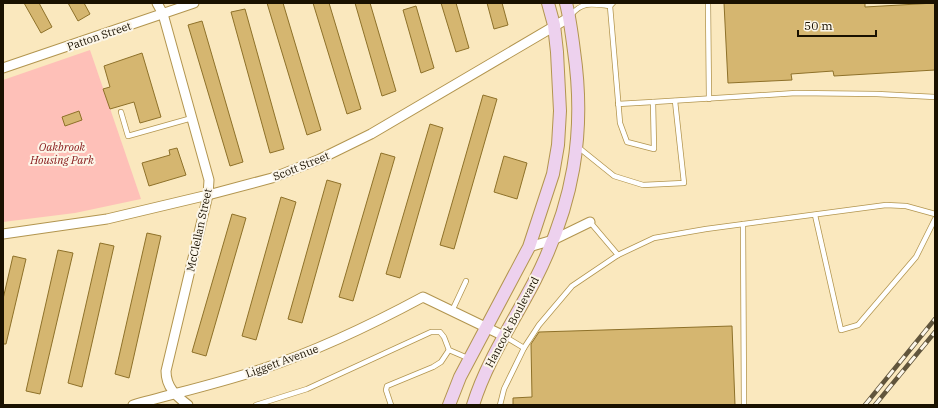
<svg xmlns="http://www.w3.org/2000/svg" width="938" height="408" font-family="'IBM Plex Serif',serif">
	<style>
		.green { fill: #fec0b8 }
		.building { fill: #d5b670; stroke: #8e7129 }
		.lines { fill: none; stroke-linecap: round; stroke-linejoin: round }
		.lane-casing { stroke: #b2954f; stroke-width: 6 }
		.street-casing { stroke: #b2954f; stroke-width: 11 }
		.secondary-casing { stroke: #b2954f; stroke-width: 14 }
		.lane { stroke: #fff; stroke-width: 4.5 }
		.street { stroke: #fff; stroke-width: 9 }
		.secondary { stroke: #edd1ee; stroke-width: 12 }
		.rail-casing { stroke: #61553c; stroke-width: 4.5 }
		.rail { stroke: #fcf6e9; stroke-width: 3; stroke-dasharray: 9; stroke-linecap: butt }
		.labels { text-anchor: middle; stroke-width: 4; stroke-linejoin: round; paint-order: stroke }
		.street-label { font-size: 11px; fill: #1a1100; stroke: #fcf6e9 }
		.park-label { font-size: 11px; font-style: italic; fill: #851516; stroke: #fcf6e9 }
	</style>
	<rect width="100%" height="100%" fill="#fae8be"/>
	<path class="green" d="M 90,50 L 141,199 L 75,213 L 3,222 L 3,80 Z"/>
	<g class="building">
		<path d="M 24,3 L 39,3 L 52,27 L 41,33 Z"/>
		<path d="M 68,3 L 84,3 L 90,14 L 78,21 Z"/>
		<path d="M 267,3 L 283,3 L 321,130 L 307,135 Z"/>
		<path d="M 313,3 L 329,3 L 361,109 L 347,114 Z"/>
		<path d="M 355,3 L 370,3 L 396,91 L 382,96 Z"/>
		<path d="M 441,3 L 456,3 L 469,48 L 456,52 Z"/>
		<path d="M 487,3 L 502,3 L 508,25 L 494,29 Z"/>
		<path d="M 724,3 L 865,3 L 865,7 L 935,3 L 935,70 L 834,76 L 833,71 L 791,74 L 792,80 L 728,83 Z"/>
		<path d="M 416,6 L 434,68 L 421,73 L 403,10 Z"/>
		<path d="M 245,9 L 284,149 L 270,153 L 231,12 Z"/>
		<path d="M 202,21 L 243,162 L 230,166 L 188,25 Z"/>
		<path d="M 142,53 L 161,117 L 140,123 L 134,102 L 110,109 L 103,89 L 110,87 L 104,66 Z"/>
		<path d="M 483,95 L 497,99 L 454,249 L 440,245 Z"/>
		<path d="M 79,111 L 82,120 L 65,126 L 62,117 Z"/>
		<path d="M 430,124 L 443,128 L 400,278 L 386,274 Z"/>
		<path d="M 177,148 L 186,175 L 149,186 L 142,163 L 170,155 L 169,150 Z"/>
		<path d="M 381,153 L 395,157 L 353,301 L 339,297 Z"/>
		<path d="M 504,156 L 527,163 L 517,199 L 494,192 Z"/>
		<path d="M 327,180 L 341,184 L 302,323 L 288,319 Z"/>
		<path d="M 281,197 L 296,202 L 256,340 L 242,336 Z"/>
		<path d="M 232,214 L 246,218 L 206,356 L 192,352 Z"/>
		<path d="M 147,233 L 161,236 L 129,378 L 115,374 Z"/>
		<path d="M 100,243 L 114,246 L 82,387 L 68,383 Z"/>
		<path d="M 58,250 L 73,253 L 40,394 L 26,391 Z"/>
		<path d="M 13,256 L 26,259 L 6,344 L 3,344 L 3,299 Z"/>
		<path d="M 732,326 L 735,405 L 513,405 L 513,398 L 532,397 L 531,344 L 539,332 Z"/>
	</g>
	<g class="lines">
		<g class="lane-casing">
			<g id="lane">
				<path d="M 708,3 L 709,99"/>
				<path d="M 610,6 L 620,123 L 627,142 L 654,149 L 653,102 L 796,93 L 877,94 L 935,97"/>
				<path d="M 571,15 C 583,1 592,4 610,6 L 613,3"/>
				<path d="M 618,104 L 653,102"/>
				<path d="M 121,112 L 128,136 L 192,118"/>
				<path d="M 578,147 L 614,176 L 643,185 L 684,183 L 675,101"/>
				<path d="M 815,215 L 841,330 L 858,325 L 916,257 L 935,219"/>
				<path d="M 590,222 L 618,255"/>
				<path d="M 743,224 L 744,405"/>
				<path d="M 452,311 L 466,281"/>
				<path d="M 504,336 L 524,348 L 539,325 L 572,286 L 618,255 L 654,238 L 706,229 L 886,205 L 906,206 L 935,214"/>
				<path d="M 256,405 L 307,389 L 431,332 L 440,332 L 444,337 L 449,350 L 470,359"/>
				<path d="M 391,405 L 386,390 L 387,386 L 433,367 L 441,362 L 449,350"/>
				<path d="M 500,405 L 504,389 L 524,348"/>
			</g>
		</g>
		<g class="street-casing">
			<g id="street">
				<path d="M 157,3 L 163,14 L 209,180 L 208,195 L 166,371 C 166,387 176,396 188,405"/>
				<path d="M 3,68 L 194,3"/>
				<path d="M 3,234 L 107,219 L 208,195 L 272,178 L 320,159 L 371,134 L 570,17"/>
				<path d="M 529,247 L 553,240 L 590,222"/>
				<path d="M 133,405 C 176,393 220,383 262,369 C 319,350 371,325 423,297 L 504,336"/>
			</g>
		</g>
		<g class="secondary-casing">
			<g id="secondary">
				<path d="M 449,405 L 460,377 L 529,247 L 553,174 L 558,145 L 560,111 L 557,52 L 554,25 L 548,3"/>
				<path d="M 473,405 C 487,360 514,321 535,280 C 573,205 586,134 574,51 C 572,35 570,19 566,3"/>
			</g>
		</g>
		<use href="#lane" class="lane"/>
		<use href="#street" class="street"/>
		<use href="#secondary" class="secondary"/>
		<g class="rail-casing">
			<g id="rail">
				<path d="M 865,405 L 935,319"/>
				<path d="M 875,405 L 935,332"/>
			</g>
		</g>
		<use href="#rail" class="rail"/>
	</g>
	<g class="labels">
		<g class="street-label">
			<text transform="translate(99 36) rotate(-19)" y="4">Patton Street</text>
			<text transform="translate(301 166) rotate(-22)" y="4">Scott Street</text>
			<text transform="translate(199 230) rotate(-78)" y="4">McClellan Street</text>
			<text transform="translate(512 322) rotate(-62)" y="4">Hancock Boulevard</text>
			<text transform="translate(282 361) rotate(-20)" y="4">Liggett Avenue</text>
		</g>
		<g class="park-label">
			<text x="62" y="151">Oakbrook<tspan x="62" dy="13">Housing Park</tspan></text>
		</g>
	</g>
	<rect width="938" height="408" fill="none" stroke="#1a1100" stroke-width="8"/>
	<path d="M798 30v6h78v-6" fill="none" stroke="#1a1100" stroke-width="2"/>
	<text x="804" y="30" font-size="12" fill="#1a1100" stroke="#fcf6e9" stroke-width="3" paint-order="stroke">50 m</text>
</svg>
